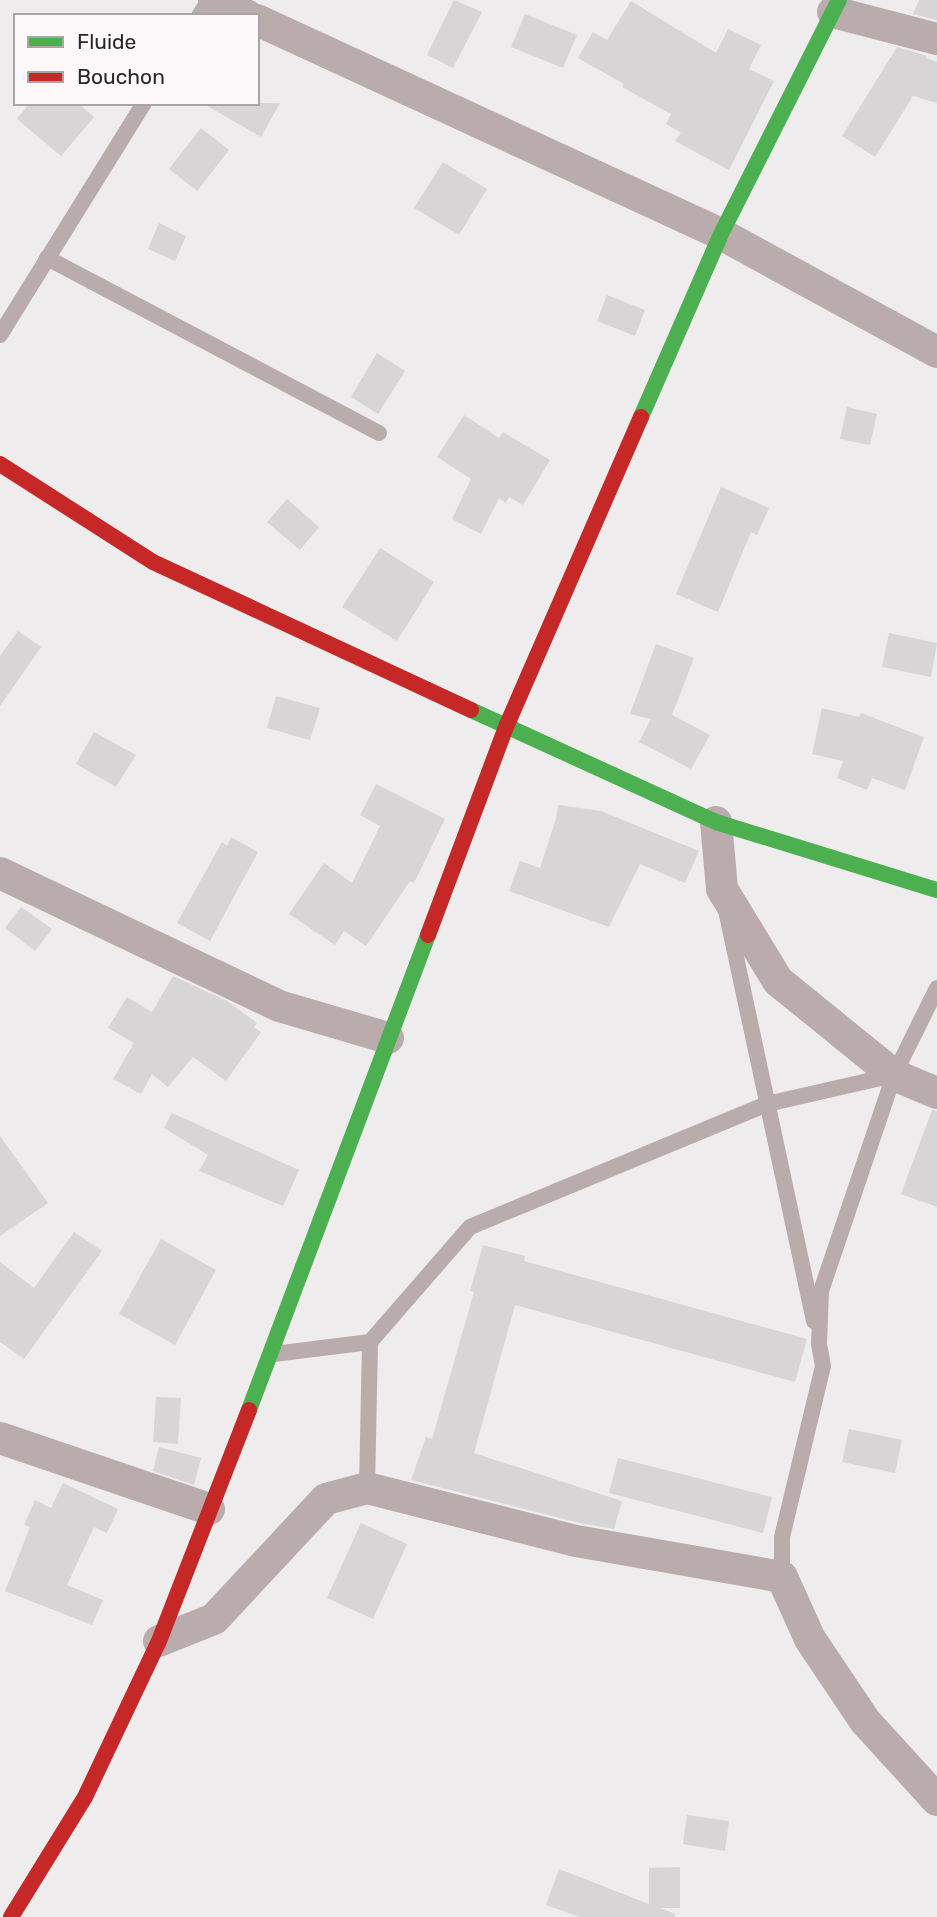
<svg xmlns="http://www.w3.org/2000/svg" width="937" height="1917" font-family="Rubik,sans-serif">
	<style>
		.building { fill: #d7d5d6 }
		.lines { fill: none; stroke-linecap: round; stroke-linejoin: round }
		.lane { stroke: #baacac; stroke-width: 16 }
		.street { stroke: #baacac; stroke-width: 32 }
		.fast { stroke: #4caf50; stroke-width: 16 }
		.jam { stroke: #c62828; stroke-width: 16 }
	</style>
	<rect width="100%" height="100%" fill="#efeced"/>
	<g class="building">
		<path d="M 454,0 L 482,12 L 453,68 L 427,55 Z"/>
		<path d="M 919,0 L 937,0 L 937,20 L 913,14 Z"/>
		<path d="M 631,1 L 716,53 L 728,29 L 761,45 L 749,69 L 774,81 L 729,170 L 675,141 L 681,133 L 666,124 L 671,114 L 622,87 L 624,84 L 578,58 L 593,32 L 607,40 Z"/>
		<path d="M 525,14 L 577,35 L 563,68 L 511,47 Z"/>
		<path d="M 897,47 L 927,56 L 926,58 L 937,62 L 937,103 L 913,96 L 875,157 L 842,136 Z"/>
		<path d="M 30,103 L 78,103 L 94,117 L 61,156 L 17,119 Z"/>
		<path d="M 202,103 L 280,103 L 261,137 Z"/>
		<path d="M 201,128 L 229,150 L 197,191 L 169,169 Z"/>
		<path d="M 443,162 L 487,189 L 459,235 L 414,208 Z"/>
		<path d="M 159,223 L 186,236 L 175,261 L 148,249 Z"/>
		<path d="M 607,295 L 645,310 L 635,336 L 597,321 Z"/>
		<path d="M 377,353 L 405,371 L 378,414 L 351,397 Z"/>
		<path d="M 847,407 L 877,414 L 870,445 L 840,439 Z"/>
		<path d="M 464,415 L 499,438 L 503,432 L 550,460 L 523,505 L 509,497 L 506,503 L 499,498 L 481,534 L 452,519 L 471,479 L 437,457 Z"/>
		<path d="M 721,487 L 769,508 L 757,535 L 751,532 L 718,612 L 676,594 Z"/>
		<path d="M 287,499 L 319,527 L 300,550 L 267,522 Z"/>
		<path d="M 380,548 L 434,582 L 397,641 L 342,607 Z"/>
		<path d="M 18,631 L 41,647 L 0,706 L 0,656 Z"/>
		<path d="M 889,633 L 937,643 L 931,677 L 882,667 Z"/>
		<path d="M 656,644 L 694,658 L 672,715 L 710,735 L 691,769 L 639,742 L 651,719 L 630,714 Z"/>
		<path d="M 276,696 L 320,708 L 310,740 L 267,728 Z"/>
		<path d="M 822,708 L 859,717 L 861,713 L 924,737 L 905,790 L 872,778 L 867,790 L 837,778 L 843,761 L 812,754 Z"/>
		<path d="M 94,732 L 136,755 L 116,787 L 76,764 Z"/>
		<path d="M 376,784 L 445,819 L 414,883 L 410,881 L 366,946 L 344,931 L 335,945 L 289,914 L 324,863 L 352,883 L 380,826 L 360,815 Z"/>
		<path d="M 558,805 L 601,811 L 699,851 L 685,883 L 640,864 L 609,927 L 509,891 L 520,861 L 540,868 L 556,819 Z"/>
		<path d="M 231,837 L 258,852 L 210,941 L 177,923 L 222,842 L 227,846 Z"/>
		<path d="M 21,907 L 52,929 L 35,951 L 5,928 Z"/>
		<path d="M 173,976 L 227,1001 L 257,1023 L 254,1027 L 261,1032 L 226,1081 L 193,1057 L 168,1087 L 152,1074 L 141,1094 L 113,1079 L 134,1043 L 108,1028 L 127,997 L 152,1012 Z"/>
		<path d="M 932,1110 L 937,1111 L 937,1207 L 901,1194 Z"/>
		<path d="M 172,1113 L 299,1170 L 283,1206 L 199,1171 L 208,1155 L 164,1128 Z"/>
		<path d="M 0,1136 L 48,1203 L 0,1236 Z"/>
		<path d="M 74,1232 L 102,1251 L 24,1359 L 0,1342 L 0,1262 L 34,1288 Z"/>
		<path d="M 161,1239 L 216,1270 L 175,1345 L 119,1314 Z"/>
		<path d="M 483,1245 L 525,1256 L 524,1261 L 807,1339 L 795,1382 L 515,1305 L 474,1453 L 622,1501 L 614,1529 L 580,1523 L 411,1480 L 426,1437 L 432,1439 L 474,1292 L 470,1291 Z"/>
		<path d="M 156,1397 L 181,1398 L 178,1444 L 153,1442 Z"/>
		<path d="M 849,1429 L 902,1440 L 895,1473 L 842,1462 Z"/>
		<path d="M 159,1447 L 201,1458 L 194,1485 L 153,1471 Z"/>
		<path d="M 618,1458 L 772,1497 L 763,1533 L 609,1493 Z"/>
		<path d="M 63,1483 L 118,1509 L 107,1533 L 94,1527 L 67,1585 L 103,1600 L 92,1625 L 5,1591 L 30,1527 L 24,1525 L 35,1500 L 51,1508 Z"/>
		<path d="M 361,1523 L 407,1544 L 373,1619 L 327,1598 Z"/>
		<path d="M 687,1815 L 729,1821 L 725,1851 L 683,1844 Z"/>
		<path d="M 680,1867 L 680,1908 L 661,1908 L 675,1914 L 675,1917 L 580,1917 L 546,1905 L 559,1869 L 649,1904 L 649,1868 Z"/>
	</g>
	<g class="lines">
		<g class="lane">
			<path d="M 199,16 L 209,0"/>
			<path d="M 47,258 L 379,433"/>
			<path d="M 0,335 L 144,103"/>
			<path d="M 727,915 L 814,1321"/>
			<path d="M 274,1354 L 370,1342 L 470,1227 L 767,1104 L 894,1075"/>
			<path d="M 367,1488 L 370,1342"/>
			<path d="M 782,1577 L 782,1537 L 823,1366 L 819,1344 L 821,1291 L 894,1075 L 937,988"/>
		</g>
		<g class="street">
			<path d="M 214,0 L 248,16"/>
			<path d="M 833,12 L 937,39"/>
			<path d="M 257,20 L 721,234 L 937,352"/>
			<path d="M 716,822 L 722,889 L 778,981 L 894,1075 L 937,1093"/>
			<path d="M 0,873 L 279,1006 L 388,1038"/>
			<path d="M 0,1438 L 209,1509"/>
			<path d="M 159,1641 L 214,1619 L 326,1499 L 367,1488 L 576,1541 L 782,1577 L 810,1639 L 865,1721 L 937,1800"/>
		</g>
		<g class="fast">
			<path d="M 641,417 L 721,234 L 839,0"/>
			<path d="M 471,710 L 716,822 L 937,890"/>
			<path d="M 249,1410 L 428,935"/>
		</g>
		<g class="jam">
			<path d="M 0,464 L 153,562 L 471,710"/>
			<path d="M 428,935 L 506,727 L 641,417"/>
			<path d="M 11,1917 L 85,1797 L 159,1641 L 249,1410"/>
		</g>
	</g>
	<rect x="14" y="14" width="245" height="91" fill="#fdf9fa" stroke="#a8a5a6" stroke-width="2"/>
	<rect x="28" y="37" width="35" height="10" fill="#4caf50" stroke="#a8a5a6" stroke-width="2"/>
	<text x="77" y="49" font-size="21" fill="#292728">Fluide</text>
	<rect x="28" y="72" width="35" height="10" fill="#c62828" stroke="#a8a5a6" stroke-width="2"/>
	<text x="77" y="84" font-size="21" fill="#292728">Bouchon</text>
</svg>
